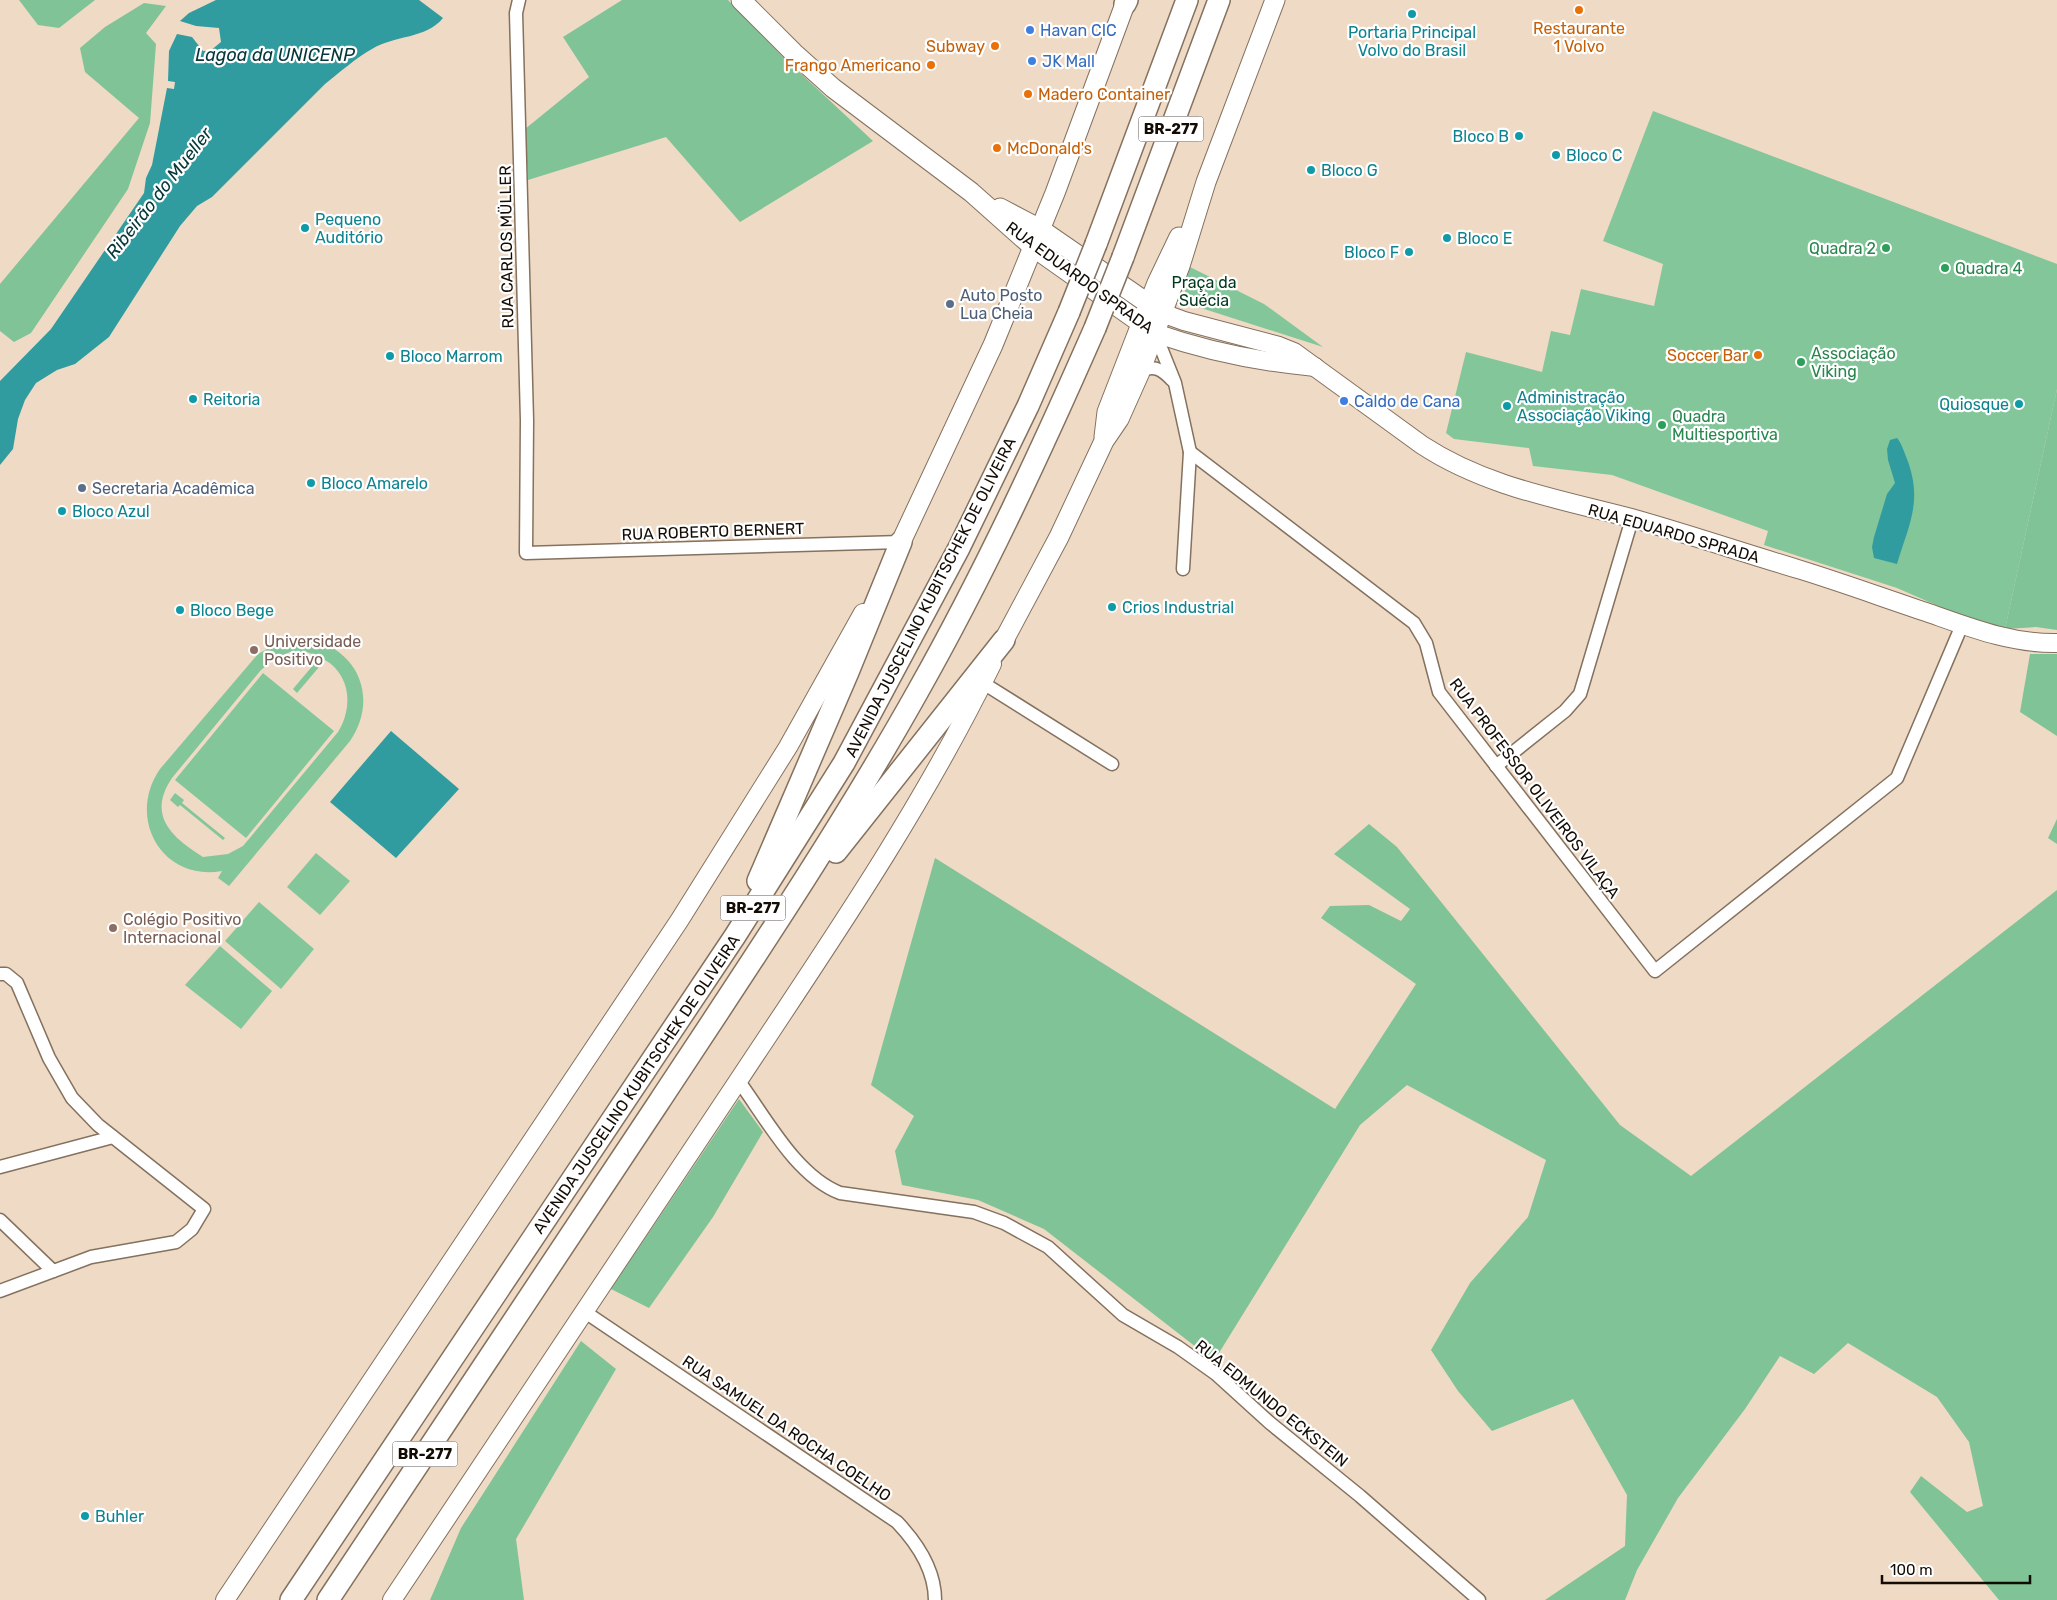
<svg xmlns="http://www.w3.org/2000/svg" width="2057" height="1600" font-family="Rubik,sans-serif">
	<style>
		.green { fill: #83c69a; fill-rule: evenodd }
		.forest { fill: #7fc396 }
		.water { fill: #319c9f }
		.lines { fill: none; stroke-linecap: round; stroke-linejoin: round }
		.street-casing { stroke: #84715e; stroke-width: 15 }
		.secondary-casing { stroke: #84715e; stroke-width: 20 }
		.primary-casing { stroke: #84715e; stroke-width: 21 }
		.highway-casing { stroke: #84715e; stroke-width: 24 }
		.street { stroke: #fff; stroke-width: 12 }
		.secondary { stroke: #fff; stroke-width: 18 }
		.primary { stroke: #fff; stroke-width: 19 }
		.highway { stroke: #fff; stroke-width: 21 }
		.highway-bridge-casing { stroke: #84715e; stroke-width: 24; stroke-linecap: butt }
		.highway-bridge { stroke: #fff; stroke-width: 21 }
		.food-dot { fill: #e8710a; stroke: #fff; stroke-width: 2 }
		.culture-dot { fill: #0f9aa8; stroke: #fff; stroke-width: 2 }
		.shop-dot { fill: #3f7fe0; stroke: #fff; stroke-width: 2 }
		.leisure-dot { fill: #2e9e5b; stroke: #fff; stroke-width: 2 }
		.service-dot { fill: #5c6f8a; stroke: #fff; stroke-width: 2 }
		.education-dot { fill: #8d6e63; stroke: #fff; stroke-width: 2 }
		.labels { text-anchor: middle; stroke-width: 4.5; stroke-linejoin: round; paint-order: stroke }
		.shield { fill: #fff; stroke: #5a5550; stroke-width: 1 }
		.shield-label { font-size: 15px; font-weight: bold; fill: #130c05 }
		.food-label { font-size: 16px; fill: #c56008; stroke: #fff; text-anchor: end }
		.shop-label { font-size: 16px; fill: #366cbe; stroke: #fff; text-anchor: start }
		.culture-label { font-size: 16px; fill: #0d838f; stroke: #fff; text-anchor: start }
		.street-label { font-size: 16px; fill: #130c05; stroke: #fff }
		.leisure-label { font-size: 16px; fill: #27864d; stroke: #fff; text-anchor: start }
		.park-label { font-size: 16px; fill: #01391d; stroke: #fff }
		.service-label { font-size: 16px; fill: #4e5e75; stroke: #fff; text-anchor: start }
		.education-label { font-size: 16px; fill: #785e54; stroke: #fff; text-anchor: start }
		.water-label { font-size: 18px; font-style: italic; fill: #043739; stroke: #fff }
	</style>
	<rect width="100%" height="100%" fill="#efdac5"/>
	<g class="green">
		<path d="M 1653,111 L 2057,264 L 2057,389 L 2005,629 L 1961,616 L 1897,588 L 1764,545 L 1768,531 L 1612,475 L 1533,466 L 1529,448 L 1454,439 L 1446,433 L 1466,352 L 1542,372 L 1551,331 L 1570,335 L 1581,289 L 1654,306 L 1663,264 L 1603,241 Z"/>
		<path d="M 1190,267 L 1264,304 L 1323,347 L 1198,307 C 1179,294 1185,287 1190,267 Z"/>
		<path d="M 304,638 C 357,646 380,697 350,741 L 229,886 L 218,878 L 222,871 C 162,882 126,818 160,769 L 258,654 L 284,640 ZM 290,652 L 307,652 L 320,657 L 293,689 L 297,693 L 325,660 C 351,675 353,708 338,732 L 243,846 L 228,854 L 203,857 C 171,837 147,815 172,778 L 261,670 L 274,659 Z"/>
		<path d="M 263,673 L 334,731 L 246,838 L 175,780 Z"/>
		<path d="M 175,793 L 184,800 L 182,803 L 225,838 L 223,840 L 180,805 L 178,807 L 170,800 Z"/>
		<path d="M 316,853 L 350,881 L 320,915 L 287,887 Z"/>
		<path d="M 259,902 L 314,949 L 281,989 L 225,941 Z"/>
		<path d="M 220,946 L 272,991 L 241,1029 L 185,985 Z"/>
	</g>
	<g class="forest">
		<path d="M 19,0 L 95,0 L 59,28 L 38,25 Z"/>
		<path d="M 622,0 L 728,0 L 782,56 L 873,141 L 740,222 L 666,137 L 528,180 L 525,129 L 589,77 L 563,37 Z"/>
		<path d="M 144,3 L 166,6 L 146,33 L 156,44 L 150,123 L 128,189 L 31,333 L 14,342 L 0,331 L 0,284 L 139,118 L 85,72 L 80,48 L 105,27 Z"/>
		<path d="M 2057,389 L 2057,630 L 2036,627 L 2005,629 Z"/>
		<path d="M 2030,654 L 2057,654 L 2057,736 L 2020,712 Z"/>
		<path d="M 2057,819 L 2057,844 L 2048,838 Z"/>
		<path d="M 1369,824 L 1397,847 L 1620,1125 L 1691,1176 L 2057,890 L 2057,1600 L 1999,1600 L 1910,1492 L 1921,1476 L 1967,1512 L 1983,1506 L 1969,1442 L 1937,1397 L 1848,1343 L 1814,1374 L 1780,1356 L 1745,1409 L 1678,1498 L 1637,1570 L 1625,1600 L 1545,1600 L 1625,1546 L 1627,1495 L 1573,1399 L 1492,1431 L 1458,1391 L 1431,1350 L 1470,1283 L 1528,1217 L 1546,1160 L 1407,1085 L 1360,1125 L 1214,1361 L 1044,1229 L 978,1200 L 902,1185 L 895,1151 L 914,1116 L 871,1085 L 935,858 L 1335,1109 L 1416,984 L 1321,918 L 1330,906 L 1369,905 L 1401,921 L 1410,909 L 1334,854 Z"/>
		<path d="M 739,1099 L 763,1132 L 713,1217 L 649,1308 L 611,1289 Z"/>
		<path d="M 581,1341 L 616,1369 L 516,1539 L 524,1600 L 430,1600 L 461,1528 Z"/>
	</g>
	<g class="water">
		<path d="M 216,0 L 419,0 L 443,18 C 426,39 395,35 372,49 C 356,58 340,72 325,84 L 212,197 L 197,206 L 180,226 L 109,337 L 75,364 L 57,370 L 36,383 L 25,400 L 18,419 L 13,449 L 0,465 L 0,381 L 51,329 L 144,193 L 146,178 L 152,165 L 167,88 L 174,89 L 175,82 L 168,81 L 169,51 L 177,34 L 192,37 L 203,51 L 210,51 L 221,42 L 219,28 L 196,26 L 180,21 L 189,13 Z"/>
		<path d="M 1897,438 C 1902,444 1904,452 1907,459 C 1923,501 1909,524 1897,564 L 1874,558 L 1872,547 L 1874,537 L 1887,494 L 1895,483 L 1888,460 L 1887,449 L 1890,440 Z"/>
		<path d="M 391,731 L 459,789 L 396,858 L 330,802 Z"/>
	</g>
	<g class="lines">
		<g class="street-casing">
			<g id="street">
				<path d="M 519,0 L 516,13 L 527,420 L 526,553 L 901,542"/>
				<path d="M 1155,333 L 1175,383 L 1190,452 L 1183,569"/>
				<path d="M 1140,372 C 1153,363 1163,370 1172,380"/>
				<path d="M 1190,452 L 1414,623 L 1426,643 L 1439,692 L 1655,971 L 1897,778 L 1962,625"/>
				<path d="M 983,683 L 1112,764"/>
				<path d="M 1496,766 L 1565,711 L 1580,694 L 1632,519"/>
				<path d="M 0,974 L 6,974 L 17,983 L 49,1058 L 72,1098 L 98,1125 L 204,1209 L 192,1229 L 176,1242 L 91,1257 L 0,1291"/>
				<path d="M 738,1080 C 766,1118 796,1176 840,1193 L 974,1212 L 1004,1223 L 1048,1247 L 1123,1315 L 1178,1347 L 1216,1374 L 1270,1423 L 1360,1496 L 1479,1600"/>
				<path d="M 0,1167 L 113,1137"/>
				<path d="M 0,1220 L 53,1271"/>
				<path d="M 585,1312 L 897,1522 C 917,1543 935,1570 935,1600"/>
			</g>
		</g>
		<g class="secondary-casing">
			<g id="secondary">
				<path d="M 1162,313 L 1184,321 L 1279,346 L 1294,352 L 1422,445 C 1486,487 1559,499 1631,518 C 1688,534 1744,553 1801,570 C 1843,583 1884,598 1926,612 C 1969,627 2011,644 2057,643"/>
				<path d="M 1155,333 C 1206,351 1261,362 1315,367"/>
				<path d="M 225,1600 L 679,921 L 788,747 L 863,613"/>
				<path d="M 392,1600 C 507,1428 622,1256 736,1084 C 826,948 920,812 992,664"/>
			</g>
		</g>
		<g class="primary-casing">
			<g id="primary">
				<path d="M 741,0 L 794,53 L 833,88 L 971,192 L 1033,247 L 1155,333"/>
				<path d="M 1000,208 L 1040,229 L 1159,311"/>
				<path d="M 1104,437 L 1107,412 L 1157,283 L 1179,237"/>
				<path d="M 901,542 L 993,345 L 1055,193 L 1125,4"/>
				<path d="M 1004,640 L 1059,537 L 1104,441 L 1119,419 L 1140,372 L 1180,266 L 1206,182 L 1275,0"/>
			</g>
		</g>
		<g class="highway-casing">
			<g id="highway">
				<path d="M 1125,4 L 1127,0"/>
				<path d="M 1096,244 L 1187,0"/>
				<path d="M 1123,257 L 1219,0"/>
				<path d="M 836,852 L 1004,640"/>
				<path d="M 758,881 L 848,672 L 901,542"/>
				<path d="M 291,1600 L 735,936 L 844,763 L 959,548 L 1028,406 L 1069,312"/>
				<path d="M 328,1600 C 438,1434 549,1268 659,1102 C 748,967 839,832 918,691 C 984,574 1041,451 1095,328"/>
			</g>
		</g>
		<use href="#street" class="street"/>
		<use href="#secondary" class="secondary"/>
		<use href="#primary" class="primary"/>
		<use href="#highway" class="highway"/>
		<g class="highway-bridge-casing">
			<g id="highway-bridge">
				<path d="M 1069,312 L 1096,244"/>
				<path d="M 1095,328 L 1123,257"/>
			</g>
		</g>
		<use href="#highway-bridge" class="highway-bridge"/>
	</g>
	<g class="food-dot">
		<circle cx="1579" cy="10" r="5"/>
		<circle cx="995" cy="46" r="5"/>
		<circle cx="931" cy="65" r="5"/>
		<circle cx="1028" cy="94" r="5"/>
		<circle cx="997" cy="148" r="5"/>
		<circle cx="1758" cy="355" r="5"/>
	</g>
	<g class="culture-dot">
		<circle cx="1412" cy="14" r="5"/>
		<circle cx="1519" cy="136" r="5"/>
		<circle cx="1556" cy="155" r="5"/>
		<circle cx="1311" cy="170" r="5"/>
		<circle cx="305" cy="228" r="5"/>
		<circle cx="1447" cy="238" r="5"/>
		<circle cx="1409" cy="252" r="5"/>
		<circle cx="390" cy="356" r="5"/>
		<circle cx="193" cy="399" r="5"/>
		<circle cx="2019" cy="404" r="5"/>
		<circle cx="1507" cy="406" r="5"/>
		<circle cx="311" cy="483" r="5"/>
		<circle cx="62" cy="511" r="5"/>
		<circle cx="1112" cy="607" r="5"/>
		<circle cx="180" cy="610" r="5"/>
		<circle cx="85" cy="1516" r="5"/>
	</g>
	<g class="shop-dot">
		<circle cx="1030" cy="30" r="5"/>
		<circle cx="1032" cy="61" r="5"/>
		<circle cx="1344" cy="401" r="5"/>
	</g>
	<g class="leisure-dot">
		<circle cx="1886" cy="248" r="5"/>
		<circle cx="1945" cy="268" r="5"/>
		<circle cx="1801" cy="362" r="5"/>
		<circle cx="1662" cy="425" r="5"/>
	</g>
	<g class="service-dot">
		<circle cx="950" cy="304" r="5"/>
		<circle cx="82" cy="488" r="5"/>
	</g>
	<g class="education-dot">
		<circle cx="254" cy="650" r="5"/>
		<circle cx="113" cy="928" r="5"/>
	</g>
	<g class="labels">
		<g class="shield">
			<rect x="1138.5" y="116.5" width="65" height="25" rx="4"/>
			<rect x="720.5" y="895.5" width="65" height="25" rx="4"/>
			<rect x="392.5" y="1441.5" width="65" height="25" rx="4"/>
		</g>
		<g class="shield-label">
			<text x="1171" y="134">BR-277</text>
			<text x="753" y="913">BR-277</text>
			<text x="425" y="1459">BR-277</text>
		</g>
		<g class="food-label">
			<text x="1579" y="34" text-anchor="middle">Restaurante<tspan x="1579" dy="18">1 Volvo</tspan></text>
			<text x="985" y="52">Subway</text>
			<text x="921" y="71">Frango Americano</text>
			<text x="1038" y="100" text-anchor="start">Madero Container</text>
			<text x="1007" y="154" text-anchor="start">McDonald's</text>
			<text x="1748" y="361">Soccer Bar</text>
		</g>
		<g class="shop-label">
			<text x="1040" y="36">Havan CIC</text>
			<text x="1042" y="67">JK Mall</text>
			<text x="1354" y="407">Caldo de Cana</text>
		</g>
		<g class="culture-label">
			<text x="1412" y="38" text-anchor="middle">Portaria Principal<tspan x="1412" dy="18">Volvo do Brasil</tspan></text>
			<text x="1509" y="142" text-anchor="end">Bloco B</text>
			<text x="1566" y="161">Bloco C</text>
			<text x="1321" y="176">Bloco G</text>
			<text x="315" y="225">Pequeno<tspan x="315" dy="18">Auditório</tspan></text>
			<text x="1457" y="244">Bloco E</text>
			<text x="1399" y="258" text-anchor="end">Bloco F</text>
			<text x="400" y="362">Bloco Marrom</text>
			<text x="1517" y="403">Administração<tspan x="1517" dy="18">Associação Viking</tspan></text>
			<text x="203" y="405">Reitoria</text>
			<text x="2009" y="410" text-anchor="end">Quiosque</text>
			<text x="321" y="489">Bloco Amarelo</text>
			<text x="72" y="517">Bloco Azul</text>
			<text x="1122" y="613">Crios Industrial</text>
			<text x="190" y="616">Bloco Bege</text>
			<text x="95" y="1522">Buhler</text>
		</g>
		<g class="street-label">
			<text transform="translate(506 247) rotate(-91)" y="6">RUA CARLOS MÜLLER</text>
			<text transform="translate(1080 277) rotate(36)" y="6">RUA EDUARDO SPRADA</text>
			<text transform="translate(713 531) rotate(-2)" y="6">RUA ROBERTO BERNERT</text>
			<text transform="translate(1674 533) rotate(16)" y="6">RUA EDUARDO SPRADA</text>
			<text transform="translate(930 597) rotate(-63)" y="6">AVENIDA JUSCELINO KUBITSCHEK DE OLIVEIRA</text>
			<text transform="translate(1535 788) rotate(53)" y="6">RUA PROFESSOR OLIVEIROS VILAÇA</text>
			<text transform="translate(636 1084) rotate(-56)" y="6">AVENIDA JUSCELINO KUBITSCHEK DE OLIVEIRA</text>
			<text transform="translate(1272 1403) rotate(39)" y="6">RUA EDMUNDO ECKSTEIN</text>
			<text transform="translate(787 1428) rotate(34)" y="6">RUA SAMUEL DA ROCHA COELHO</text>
		</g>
		<g class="leisure-label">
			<text x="1876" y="254" text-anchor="end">Quadra 2</text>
			<text x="1955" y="274">Quadra 4</text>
			<text x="1811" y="359">Associação<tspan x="1811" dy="18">Viking</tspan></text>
			<text x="1672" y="422">Quadra<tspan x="1672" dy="18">Multiesportiva</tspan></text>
		</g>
		<g class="park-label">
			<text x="1204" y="288">Praça da<tspan x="1204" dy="18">Suécia</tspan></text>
		</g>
		<g class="service-label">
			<text x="960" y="301">Auto Posto<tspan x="960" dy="18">Lua Cheia</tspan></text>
			<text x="92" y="494">Secretaria Acadêmica</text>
		</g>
		<g class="education-label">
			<text x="264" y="647">Universidade<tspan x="264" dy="18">Positivo</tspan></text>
			<text x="123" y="925">Colégio Positivo<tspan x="123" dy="18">Internacional</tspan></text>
		</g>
		<g class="water-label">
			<text x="275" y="61">Lagoa da UNICENP</text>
			<text transform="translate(159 193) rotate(-52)" y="6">Ribeirão do Mueller</text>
		</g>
	</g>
	<path d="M1882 1575v8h148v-8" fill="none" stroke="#130c05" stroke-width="2.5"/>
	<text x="1890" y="1575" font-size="15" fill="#130c05" stroke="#ffffff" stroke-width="4" paint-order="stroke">100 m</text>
</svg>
